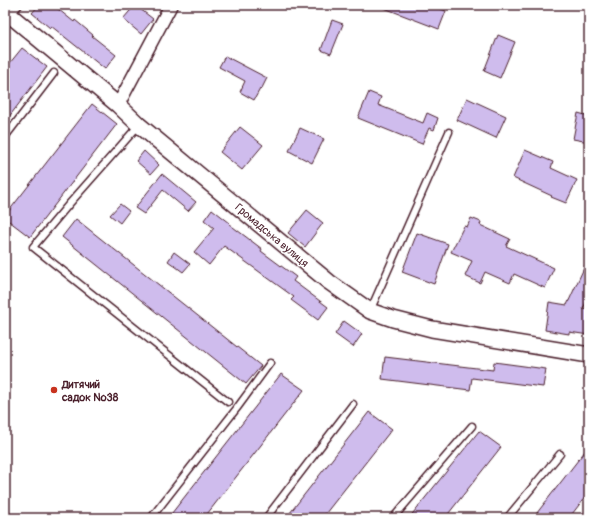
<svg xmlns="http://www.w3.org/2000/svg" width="594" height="523" font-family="Pangolin,sans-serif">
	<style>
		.building { fill: #cfbced; stroke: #4a1f2b }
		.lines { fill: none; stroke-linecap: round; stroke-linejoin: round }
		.service-casing { stroke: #4a1f2b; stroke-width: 9 }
		.minor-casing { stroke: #4a1f2b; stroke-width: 15 }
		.tertiary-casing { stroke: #4a1f2b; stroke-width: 18 }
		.service { stroke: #fff; stroke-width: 6 }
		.minor { stroke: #fff; stroke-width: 12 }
		.tertiary { stroke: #fff; stroke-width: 15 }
		.poi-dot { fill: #c8321e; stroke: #fff; stroke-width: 1.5 }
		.labels { text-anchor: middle; stroke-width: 3; stroke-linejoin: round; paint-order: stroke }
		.street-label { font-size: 11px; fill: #4a1f2b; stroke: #fff }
		.poi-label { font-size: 11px; font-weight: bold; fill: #4a1f2b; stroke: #fff; text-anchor: start }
	</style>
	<rect width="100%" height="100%" fill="#fff"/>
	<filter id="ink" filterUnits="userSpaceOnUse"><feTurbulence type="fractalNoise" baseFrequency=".025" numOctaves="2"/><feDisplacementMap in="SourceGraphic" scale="8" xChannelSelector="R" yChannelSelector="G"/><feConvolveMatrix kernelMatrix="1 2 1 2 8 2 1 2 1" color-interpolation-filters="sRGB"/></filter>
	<g filter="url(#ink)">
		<g class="building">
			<path d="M 39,5 L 53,5 L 74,22 L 75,20 L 93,35 L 92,36 L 116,55 L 105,69 L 51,26 L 50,28 L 32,13 Z"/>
			<path d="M 135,5 L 153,19 L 141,34 L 123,19 Z"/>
			<path d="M 379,5 L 430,5 L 446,11 L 439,29 L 379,6 Z"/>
			<path d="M 332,20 L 343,24 L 331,54 L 321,50 Z"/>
			<path d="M 498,35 L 515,42 L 500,78 L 484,71 Z"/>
			<path d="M 22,48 L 47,67 L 5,122 L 5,69 Z"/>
			<path d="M 225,56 L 267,78 L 261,90 L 260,89 L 254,100 L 240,92 L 245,81 L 219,67 Z"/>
			<path d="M 369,92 L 381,97 L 378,105 L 423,123 L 427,113 L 438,118 L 434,130 L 429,128 L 422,144 L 358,118 Z"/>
			<path d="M 467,98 L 506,116 L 496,138 L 457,120 Z"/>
			<path d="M 92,104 L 117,124 L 30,237 L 5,218 L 5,216 Z"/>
			<path d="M 578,113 L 589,116 L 589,142 L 573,139 Z"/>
			<path d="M 240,127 L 263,145 L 242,170 L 220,152 Z"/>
			<path d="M 300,128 L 324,139 L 312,163 L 289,151 Z"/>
			<path d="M 525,150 L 553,162 L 551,168 L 577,180 L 566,203 L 551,197 L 552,196 L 513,178 Z"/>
			<path d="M 144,151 L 159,165 L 151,174 L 136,161 Z"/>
			<path d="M 162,174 L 196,202 L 188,211 L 163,190 L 144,214 L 135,208 Z"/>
			<path d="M 120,204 L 129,211 L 120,223 L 110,215 Z"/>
			<path d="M 212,209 L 230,223 L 229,224 L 262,249 L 261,251 L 296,277 L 293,281 L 328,307 L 318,320 L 291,300 L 294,297 L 224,246 L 209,265 L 194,252 L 214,228 L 204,220 Z"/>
			<path d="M 307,210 L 323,223 L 305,247 L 288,233 Z"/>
			<path d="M 471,218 L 481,222 L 480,225 L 510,239 L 506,246 L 554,268 L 545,288 L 514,274 L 510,283 L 485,272 L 480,283 L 465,276 L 472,261 L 451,252 L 464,226 L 467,227 Z"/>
			<path d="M 76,219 L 261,366 L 246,384 L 62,237 Z"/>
			<path d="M 417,233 L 448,244 L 434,284 L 402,272 Z"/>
			<path d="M 174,252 L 190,264 L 183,272 L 168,261 Z"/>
			<path d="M 589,257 L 589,295 L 583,309 L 589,310 L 589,335 L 569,332 L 569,334 L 545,330 L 549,302 L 567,305 Z"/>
			<path d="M 344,321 L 362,334 L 353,347 L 335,334 Z"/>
			<path d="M 385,357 L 493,370 L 494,362 L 546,369 L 543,387 L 472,378 L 470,390 L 382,379 Z"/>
			<path d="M 281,374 L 304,390 L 204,518 L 168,518 Z"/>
			<path d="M 369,412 L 392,429 L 322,518 L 286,518 Z"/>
			<path d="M 479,431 L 501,447 L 445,518 L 409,518 Z"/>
			<path d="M 589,446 L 589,492 L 569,518 L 533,518 Z"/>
		</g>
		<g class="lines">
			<g class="service-casing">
				<g id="service">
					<path d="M 10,15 L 19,5"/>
					<path d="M 139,125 L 70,203 L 33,247 L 228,402"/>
					<path d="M 5,137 L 54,73"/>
					<path d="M 370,311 L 449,132"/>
					<path d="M 151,518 L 237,408 L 270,363"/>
					<path d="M 266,518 L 353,404"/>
					<path d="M 393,518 L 472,426"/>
					<path d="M 507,518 L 560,454"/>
				</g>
			</g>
			<g class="minor-casing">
				<path id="minor" d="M 118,105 L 171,5"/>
			</g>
			<g class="tertiary-casing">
				<path id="tertiary" d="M 5,11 L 118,105 L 139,125 L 329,282 L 370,311 L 393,319 L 432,329 L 589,355"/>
			</g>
			<use href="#service" class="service"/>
			<use href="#minor" class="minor"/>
			<use href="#tertiary" class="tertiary"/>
		</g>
	</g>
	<circle class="poi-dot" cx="54" cy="390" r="4"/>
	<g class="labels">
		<g class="street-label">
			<text transform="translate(272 235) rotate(40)" y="4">Громадська вулиця</text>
		</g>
		<g class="poi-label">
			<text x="62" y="388">Дитячий<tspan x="62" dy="13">садок №38</tspan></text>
		</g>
	</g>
	<rect width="594" height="523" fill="none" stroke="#fff" stroke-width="20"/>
	<rect x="10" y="10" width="574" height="503" fill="none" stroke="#4a1f2b" stroke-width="1.5" filter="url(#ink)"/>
</svg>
